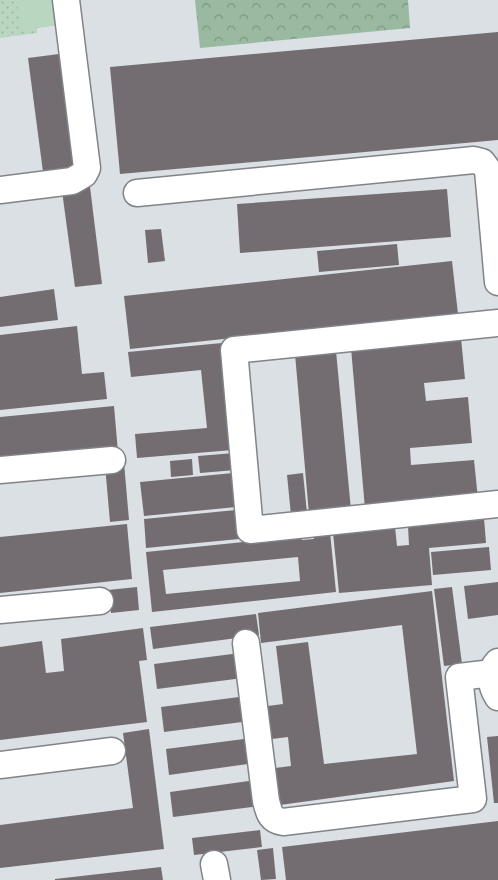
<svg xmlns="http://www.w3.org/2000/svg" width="498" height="880" font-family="'Nunito Sans',sans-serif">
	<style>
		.grass { fill: url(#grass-dots) }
		.forest { fill: url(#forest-crowns) }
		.garden { fill: #b9d6c0 }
		.building { fill: #736d71; fill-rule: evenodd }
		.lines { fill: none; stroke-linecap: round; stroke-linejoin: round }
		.minor-casing { stroke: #808388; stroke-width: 29 }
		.minor { stroke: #fff; stroke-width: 26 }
	</style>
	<defs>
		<pattern id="grass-dots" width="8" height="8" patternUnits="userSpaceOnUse" patternTransform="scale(1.25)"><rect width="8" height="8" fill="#b9d6c0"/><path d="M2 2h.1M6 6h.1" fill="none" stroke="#9fb8a5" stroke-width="1.8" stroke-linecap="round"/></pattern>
		<pattern id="forest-crowns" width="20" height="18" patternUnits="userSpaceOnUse" patternTransform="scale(1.25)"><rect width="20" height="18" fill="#99baa1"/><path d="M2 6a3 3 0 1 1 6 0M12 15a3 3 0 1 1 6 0" fill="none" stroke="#7c9783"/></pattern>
	</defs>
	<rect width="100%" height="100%" fill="#dbe0e5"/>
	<path class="grass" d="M 0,0 L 57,0 L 60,25 L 37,28 L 37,33 L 0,38 Z"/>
	<path class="forest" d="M 195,0 L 408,0 L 410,28 L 200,48 Z"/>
	<path class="garden" d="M 17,0 L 51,0 L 55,25 L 20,30 Z"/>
	<g class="building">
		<path d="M 498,32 L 498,140 L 120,174 L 110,67 Z"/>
		<path d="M 59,54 L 74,168 L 43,172 L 28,58 Z"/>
		<path d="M 90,187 L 102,284 L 75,287 L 62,191 Z"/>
		<path d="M 447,189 L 451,237 L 240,253 L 237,204 Z"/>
		<path d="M 161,229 L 165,261 L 148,263 L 145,230 Z"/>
		<path d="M 397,244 L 399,265 L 319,272 L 317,251 Z"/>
		<path d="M 452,261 L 458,314 L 130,349 L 124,296 Z"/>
		<path d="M 54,289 L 58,320 L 0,327 L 0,297 Z"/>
		<path d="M 77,326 L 82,374 L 104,372 L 107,399 L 0,410 L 0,335 Z"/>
		<path d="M 461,338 L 465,379 L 424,383 L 426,401 L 468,397 L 472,443 L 410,448 L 411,465 L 474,460 L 478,499 L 365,509 L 351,348 Z"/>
		<path d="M 222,343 L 233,450 L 137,458 L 135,434 L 207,428 L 201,370 L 131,377 L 128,352 Z"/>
		<path d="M 336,351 L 351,510 L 309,514 L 295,354 Z"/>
		<path d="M 114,406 L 118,452 L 0,464 L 0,417 Z"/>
		<path d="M 234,453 L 236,470 L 200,473 L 198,456 Z"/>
		<path d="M 192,459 L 193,475 L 171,477 L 170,461 Z"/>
		<path d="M 124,463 L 129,520 L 110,522 L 105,465 Z"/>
		<path d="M 233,473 L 236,507 L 144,516 L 140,482 Z"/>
		<path d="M 303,473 L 307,513 L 291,515 L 287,475 Z"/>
		<path d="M 236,510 L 239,539 L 146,548 L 144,519 Z"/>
		<path d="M 484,518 L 486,543 L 429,548 L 432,585 L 339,593 L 333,533 L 395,527 L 397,546 L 409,545 L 408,526 Z"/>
		<path d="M 127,524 L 132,579 L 0,593 L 0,537 Z"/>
		<path d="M 330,532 L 336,592 L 152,612 L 146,552 L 301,536 L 302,540 L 314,539 L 313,534 ZM 298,557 L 300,581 L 166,594 L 163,570 Z"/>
		<path d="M 489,547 L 491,570 L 433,575 L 431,552 Z"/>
		<path d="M 498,582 L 498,615 L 468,619 L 464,586 Z"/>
		<path d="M 137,587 L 139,610 L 111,613 L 108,590 Z"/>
		<path d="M 452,587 L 462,664 L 444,666 L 434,589 Z"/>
		<path d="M 432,591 L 454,781 L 280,805 L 275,768 L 291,766 L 288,737 L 272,739 L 268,706 L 283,704 L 276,646 L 308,642 L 324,764 L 417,754 L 402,625 L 261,643 L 258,613 Z"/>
		<path d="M 256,614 L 259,635 L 153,649 L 150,627 Z"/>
		<path d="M 143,628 L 147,660 L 139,661 L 147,722 L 0,740 L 0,647 L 42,641 L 46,673 L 64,671 L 61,639 Z"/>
		<path d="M 240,653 L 243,678 L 157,689 L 154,664 Z"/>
		<path d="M 247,696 L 250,721 L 164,732 L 161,707 Z"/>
		<path d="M 149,729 L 164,849 L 0,868 L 0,825 L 133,808 L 123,733 Z"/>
		<path d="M 498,736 L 498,803 L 494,803 L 487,737 Z"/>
		<path d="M 252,738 L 255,763 L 169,775 L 166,749 Z"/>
		<path d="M 256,780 L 259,806 L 173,817 L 170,792 Z"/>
		<path d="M 498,821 L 498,880 L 286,880 L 282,847 Z"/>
		<path d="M 260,830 L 262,847 L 194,855 L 192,838 Z"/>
		<path d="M 273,848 L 276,879 L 261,880 L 257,850 Z"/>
		<path d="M 161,867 L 163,880 L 55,880 L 55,879 Z"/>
	</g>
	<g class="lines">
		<g class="minor-casing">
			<g id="minor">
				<path d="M 0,190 L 72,181 L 84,174 L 87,168 L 66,0"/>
				<path d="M 137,193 L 474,160 L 482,162 L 488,170 L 498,282"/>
				<path d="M 498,323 L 234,350 L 250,530 L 498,504"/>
				<path d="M 0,470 L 112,460"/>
				<path d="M 0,610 L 100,601"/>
				<path d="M 246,643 L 266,801 C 269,812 270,820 283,822 L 473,799 L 459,677 L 492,673"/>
				<path d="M 498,662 C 488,672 491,686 498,697"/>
				<path d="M 0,765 L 112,751"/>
				<path d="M 214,864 L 217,880"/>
			</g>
		</g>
		<use href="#minor" class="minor"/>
	</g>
</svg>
